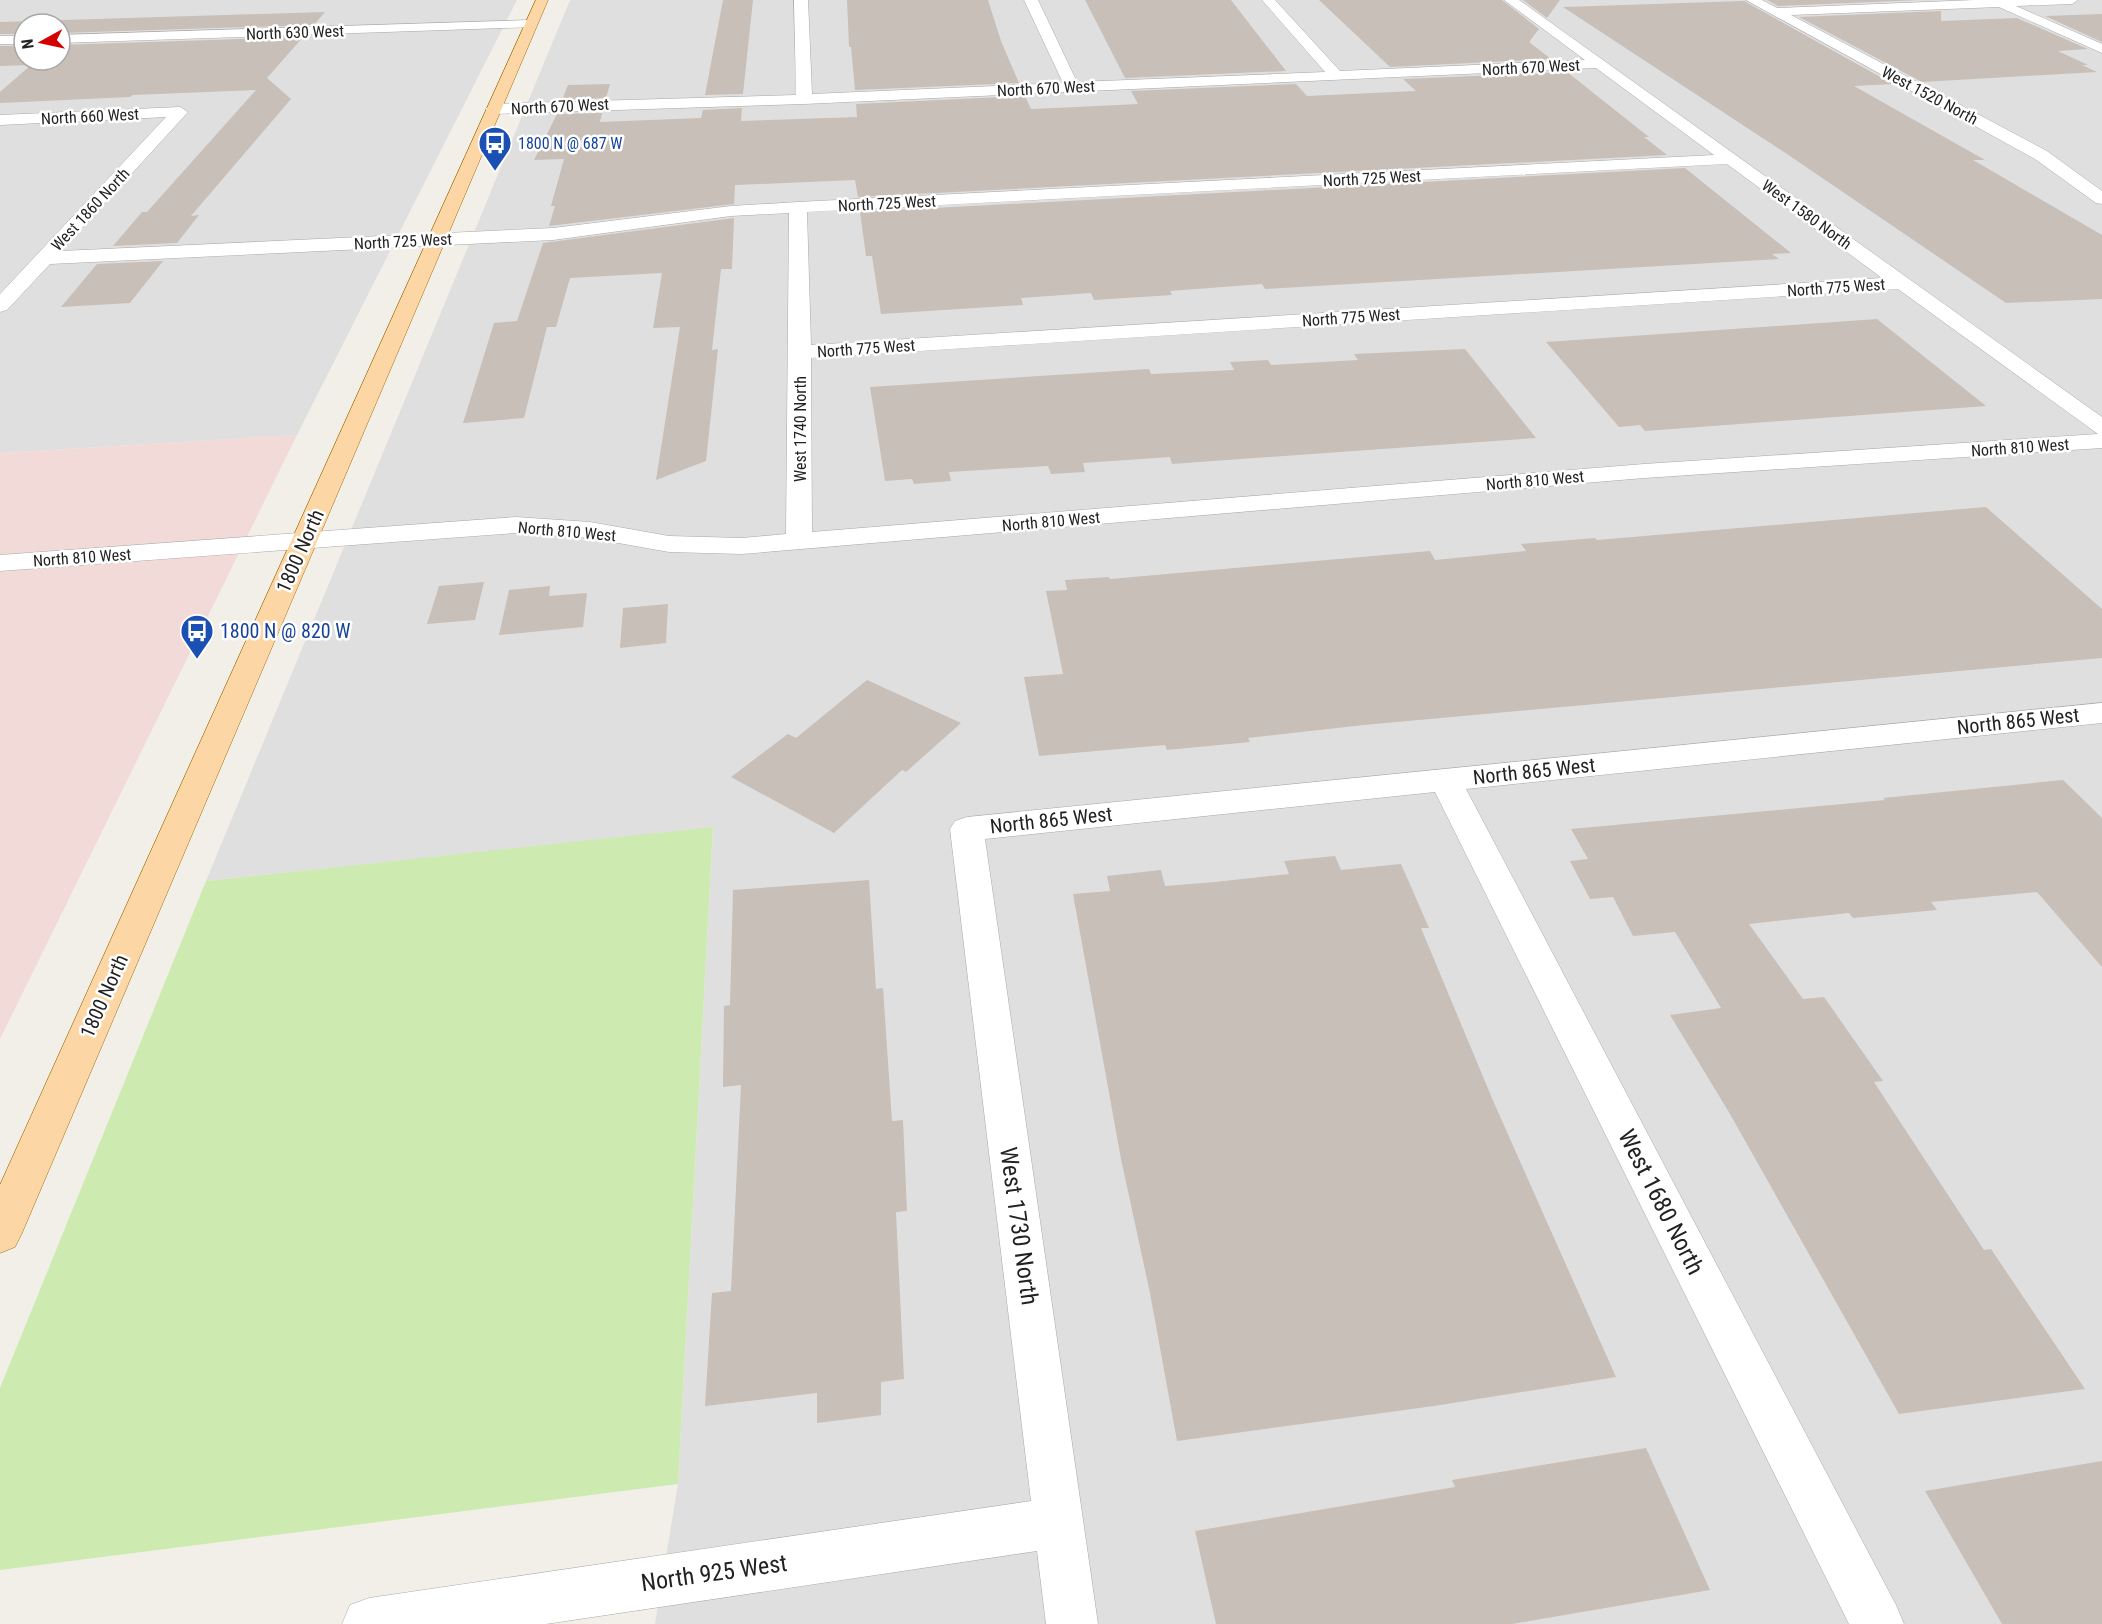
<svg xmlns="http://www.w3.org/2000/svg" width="2102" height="1624" font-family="'Roboto Condensed',sans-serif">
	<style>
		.residential { fill: #e0dfdf; fill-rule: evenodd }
		.commercial { fill: #f2dad9 }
		.grass { fill: #cdebb0 }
		.building { fill: #c7bfb8 }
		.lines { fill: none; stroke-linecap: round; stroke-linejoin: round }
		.minor-casing { stroke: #a9a9a9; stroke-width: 1 }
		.primary-casing { stroke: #a06b00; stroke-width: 1 }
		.minor { fill: #fff; fill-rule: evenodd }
		.primary { fill: #fcd6a4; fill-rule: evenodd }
		.labels { text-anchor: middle; stroke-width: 5; stroke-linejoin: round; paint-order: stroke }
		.far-street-label { font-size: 16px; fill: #222; stroke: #fff }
		.far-transit-label { font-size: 16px; fill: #164399; stroke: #fff; text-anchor: start }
		.street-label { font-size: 20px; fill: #222; stroke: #fff }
		.transit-label { font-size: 20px; fill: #164399; stroke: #fff; text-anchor: start }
		.near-street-label { font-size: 24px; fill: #222; stroke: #fff }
	</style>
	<rect width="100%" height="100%" fill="#f2efe9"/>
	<g class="residential">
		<path d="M 0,0 L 517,0 L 297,435 L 0,453 ZM 24,24 L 60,24 L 60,60 L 24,60 Z"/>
		<path d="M 570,0 L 2102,0 L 2102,1624 L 655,1624 L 678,1484 L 713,828 L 206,881 Z"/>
	</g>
	<path class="commercial" d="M 297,435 L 0,1039 L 0,453 Z"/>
	<path class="grass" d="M 713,827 L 678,1484 L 0,1570 L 0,1388 L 206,881 Z"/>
	<g class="building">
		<path d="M 723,0 L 753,0 L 743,94 L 705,95 Z"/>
		<path d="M 847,0 L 988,0 L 1001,41 L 1019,83 L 855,90 L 851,47 L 849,47 Z"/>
		<path d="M 1085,0 L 1231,0 L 1286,71 L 1125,78 Z"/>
		<path d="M 1319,0 L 1502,0 L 1539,29 L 1529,42 L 1551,59 L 1390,67 Z"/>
		<path d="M 1523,0 L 1560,0 L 1547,18 Z"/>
		<path d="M 1767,0 L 1919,0 L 1778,6 Z"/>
		<path d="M 1744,1 L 1893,84 L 1854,86 L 1985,160 L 1973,160 L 2102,235 L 2102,299 L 2006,303 L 1784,152 L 1563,7 Z"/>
		<path d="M 1941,11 L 1941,21 L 2017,18 L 2088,49 L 2058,51 L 2088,65 L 2082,65 L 2097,72 L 1922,82 L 1799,17 Z"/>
		<path d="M 325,12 L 314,25 L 60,33 L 60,24 L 24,24 L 24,34 L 0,34 L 0,22 Z"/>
		<path d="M 2102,14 L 2102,42 L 2045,16 Z"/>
		<path d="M 303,37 L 267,78 L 291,99 L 191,216 L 199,215 L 177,243 L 113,246 L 142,212 L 147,212 L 256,90 L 133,95 L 130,97 L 0,103 L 0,92 L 31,65 L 0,66 L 0,46 L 24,46 L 24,60 L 60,60 L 60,45 Z"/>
		<path d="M 1567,72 L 1649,137 L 1644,137 L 1667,155 L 858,197 L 855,180 L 735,185 L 734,204 L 549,226 L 555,206 L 551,206 L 564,159 L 534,160 L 557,114 L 602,113 L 600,122 L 701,118 L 703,110 L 742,108 L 741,121 L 857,117 L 856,104 L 1025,96 L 1031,109 L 1076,107 L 1138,104 L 1131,91 L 1296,84 L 1307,96 L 1416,91 L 1403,79 Z"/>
		<path d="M 610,84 L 606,98 L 562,100 L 568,85 Z"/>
		<path d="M 1685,168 L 1791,253 L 1772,254 L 1779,259 L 1265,289 L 1262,284 L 1170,291 L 1172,295 L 1094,300 L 1091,293 L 1021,298 L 1023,305 L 881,314 L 872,256 L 866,256 L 860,212 Z"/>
		<path d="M 734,218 L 732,269 L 721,269 L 712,350 L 718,349 L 706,461 L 656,480 L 680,327 L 653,328 L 662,273 L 570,278 L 556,327 L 547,327 L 524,418 L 463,423 L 494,323 L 517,321 L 543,243 Z"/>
		<path d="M 163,261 L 130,303 L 61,307 L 97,264 Z"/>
		<path d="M 1877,319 L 1986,406 L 1645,431 L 1640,425 L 1619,427 L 1546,342 Z"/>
		<path d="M 1465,349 L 1536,438 L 1172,464 L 1170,457 L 1083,463 L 1085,472 L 1051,474 L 1048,466 L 949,472 L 951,481 L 914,484 L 912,479 L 885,481 L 870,387 L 1149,369 L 1151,374 L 1234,370 L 1230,362 L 1268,360 L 1271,365 L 1358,360 L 1354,354 Z"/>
		<path d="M 1986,507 L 2102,609 L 2102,658 L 1364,725 L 1248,738 L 1250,742 L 1167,750 L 1165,745 L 1039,756 L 1024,677 L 1063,674 L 1046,591 L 1067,590 L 1065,580 L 1109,577 L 1110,579 L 1430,551 L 1435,560 L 1526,551 L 1521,544 L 1595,538 L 1597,540 Z"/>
		<path d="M 484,582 L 475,620 L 427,624 L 439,586 Z"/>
		<path d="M 550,586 L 549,596 L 587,593 L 583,627 L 499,635 L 509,590 Z"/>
		<path d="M 668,604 L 666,643 L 620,648 L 623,608 Z"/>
		<path d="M 867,680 L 961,723 L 906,772 L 902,770 L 834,833 L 731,777 L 788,734 L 796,738 Z"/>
		<path d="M 2063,780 L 2102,818 L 2102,967 L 2037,892 L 1931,902 L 1937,910 L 1853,918 L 1849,913 L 1749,924 L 1803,999 L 1824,997 L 1883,1081 L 1874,1082 L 1984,1250 L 1991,1249 L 2085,1389 L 1899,1414 L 1730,1114 L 1670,1015 L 1721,1008 L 1675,932 L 1633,936 L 1613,897 L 1590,899 L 1570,861 L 1588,859 L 1571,829 L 1885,800 L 1883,798 Z"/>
		<path d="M 1335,856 L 1341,870 L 1401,864 L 1429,928 L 1421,928 L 1494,1103 L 1616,1377 L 1434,1406 L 1177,1441 L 1150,1293 L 1121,1159 L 1073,894 L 1110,891 L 1107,876 L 1161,870 L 1165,886 L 1215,882 L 1289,874 L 1284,861 Z"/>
		<path d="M 869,880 L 876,989 L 883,988 L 892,1121 L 903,1120 L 907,1211 L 896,1212 L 904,1379 L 881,1382 L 881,1415 L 817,1423 L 817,1393 L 705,1406 L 712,1293 L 731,1291 L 741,1085 L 723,1087 L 724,1006 L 730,1005 L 733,890 Z"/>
		<path d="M 1646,1448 L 1710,1590 L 1512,1624 L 1216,1624 L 1195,1531 L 1455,1487 L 1452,1480 Z"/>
		<path d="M 2102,1461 L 2102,1624 L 2002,1624 L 1925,1491 Z"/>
	</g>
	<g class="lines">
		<g class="minor-casing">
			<g id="minor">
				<path d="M 794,0 L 808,0 L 812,94 L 1063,83 L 1024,0 L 1038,0 L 1077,82 L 1325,72 L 1262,0 L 1275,0 L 1340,71 L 1585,60 L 1504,0 L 1519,0 L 2102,417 L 2102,448 L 1644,478 L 742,554 L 669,552 L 590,538 L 516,533 L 0,571 L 0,555 L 516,517 L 590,522 L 669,536 L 742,538 L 786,534 L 789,213 L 731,216 L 553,240 L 50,264 L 7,310 L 0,312 L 0,294 L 166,117 L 0,125 L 0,115 L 180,107 L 188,112 L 61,251 L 553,228 L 731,206 L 798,202 L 1714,155 L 1596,68 L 804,104 L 493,114 L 485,109 L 493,104 L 796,95 ZM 1727,164 L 1882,278 L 811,345 L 807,212 ZM 1898,289 L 2098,434 L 1644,464 L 812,532 L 811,358 Z"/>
				<path d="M 1746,0 L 1762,0 L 1777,8 L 1975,0 L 2078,0 L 2072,4 L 2016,6 L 2102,44 L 2102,53 L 1999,7 L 1791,15 L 2047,151 L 2102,191 L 2102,204 L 2096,203 L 2035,159 Z"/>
				<path d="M 530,20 L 535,21 L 537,24 L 535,27 L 60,43 L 60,35 Z"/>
				<rect x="0" y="36" width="24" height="8"/>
				<path d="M 2102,703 L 2102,723 L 1466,789 L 1896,1605 L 1904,1624 L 1849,1624 L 1435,792 L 985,839 L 1098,1624 L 1046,1624 L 1037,1551 L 546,1624 L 342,1624 L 350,1605 L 369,1598 L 1031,1501 L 950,829 L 955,821 L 967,817 Z"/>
			</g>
		</g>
		<g class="primary-casing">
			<path id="primary" d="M 536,0 L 548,0 L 22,1233 L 15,1247 L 0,1253 L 0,1185 Z"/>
		</g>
		<use href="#minor" class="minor"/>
		<use href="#primary" class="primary"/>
	</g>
	<defs>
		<g id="bus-pin" transform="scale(1.725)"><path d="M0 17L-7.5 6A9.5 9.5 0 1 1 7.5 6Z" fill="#1a4fb4" stroke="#fff"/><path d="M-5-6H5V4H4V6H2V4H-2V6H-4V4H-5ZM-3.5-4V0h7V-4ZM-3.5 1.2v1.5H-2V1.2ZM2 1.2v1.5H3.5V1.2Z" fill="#fff"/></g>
	</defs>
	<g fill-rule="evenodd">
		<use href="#bus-pin" x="495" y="143"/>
		<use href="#bus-pin" x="197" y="631"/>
	</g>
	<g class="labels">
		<g class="far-street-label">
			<text transform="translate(295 32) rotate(-2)" y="6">North 630 West</text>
			<text transform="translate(1531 67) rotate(-3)" y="6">North 670 West</text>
			<text transform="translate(1046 88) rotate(-3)" y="6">North 670 West</text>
			<text transform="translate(1930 95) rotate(28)" y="6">West 1520 North</text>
			<text transform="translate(560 106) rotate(-3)" y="6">North 670 West</text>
			<text transform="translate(90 116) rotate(-3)" y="6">North 660 West</text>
			<text transform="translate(1372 178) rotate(-3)" y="6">North 725 West</text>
			<text transform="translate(887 203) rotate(-3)" y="6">North 725 West</text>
			<text transform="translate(90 209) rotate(-47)" y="6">West 1860 North</text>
			<text transform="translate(1807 214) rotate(36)" y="6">West 1580 North</text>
			<text transform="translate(403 241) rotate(-3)" y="6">North 725 West</text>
			<text transform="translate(1836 287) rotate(-4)" y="6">North 775 West</text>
			<text transform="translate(1351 317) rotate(-4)" y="6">North 775 West</text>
			<text transform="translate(866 348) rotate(-4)" y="6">North 775 West</text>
			<text transform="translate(800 429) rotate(-90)" y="6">West 1740 North</text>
			<text transform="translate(2020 447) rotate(-4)" y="6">North 810 West</text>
			<text transform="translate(1535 480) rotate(-5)" y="6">North 810 West</text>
			<text transform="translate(1051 521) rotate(-5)" y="6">North 810 West</text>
			<text transform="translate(567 531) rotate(5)" y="6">North 810 West</text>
			<text transform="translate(82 557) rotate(-4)" y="6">North 810 West</text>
		</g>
		<g class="far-transit-label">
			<text x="518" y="149">1800 N @ 687 W</text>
		</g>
		<g class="street-label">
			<text transform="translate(300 551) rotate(-66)" y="7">1800 North</text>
			<text transform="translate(2018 721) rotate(-6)" y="7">North 865 West</text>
			<text transform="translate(1534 771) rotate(-6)" y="7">North 865 West</text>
			<text transform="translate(1051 820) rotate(-6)" y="7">North 865 West</text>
			<text transform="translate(104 996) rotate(-66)" y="7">1800 North</text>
		</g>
		<g class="transit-label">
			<text x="220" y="638">1800 N @ 820 W</text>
		</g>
		<g class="near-street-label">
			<text transform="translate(1661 1202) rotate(63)" y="8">West 1680 North</text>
			<text transform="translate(1019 1226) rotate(82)" y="8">West 1730 North</text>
			<text transform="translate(714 1573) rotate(-8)" y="8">North 925 West</text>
		</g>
	</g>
	<g transform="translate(42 42) rotate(262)"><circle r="28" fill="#ffffff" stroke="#a7a7a7" stroke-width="1.5"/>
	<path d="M0-4.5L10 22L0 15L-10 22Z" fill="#d40000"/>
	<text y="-9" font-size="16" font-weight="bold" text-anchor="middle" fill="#222222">N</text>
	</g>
</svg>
